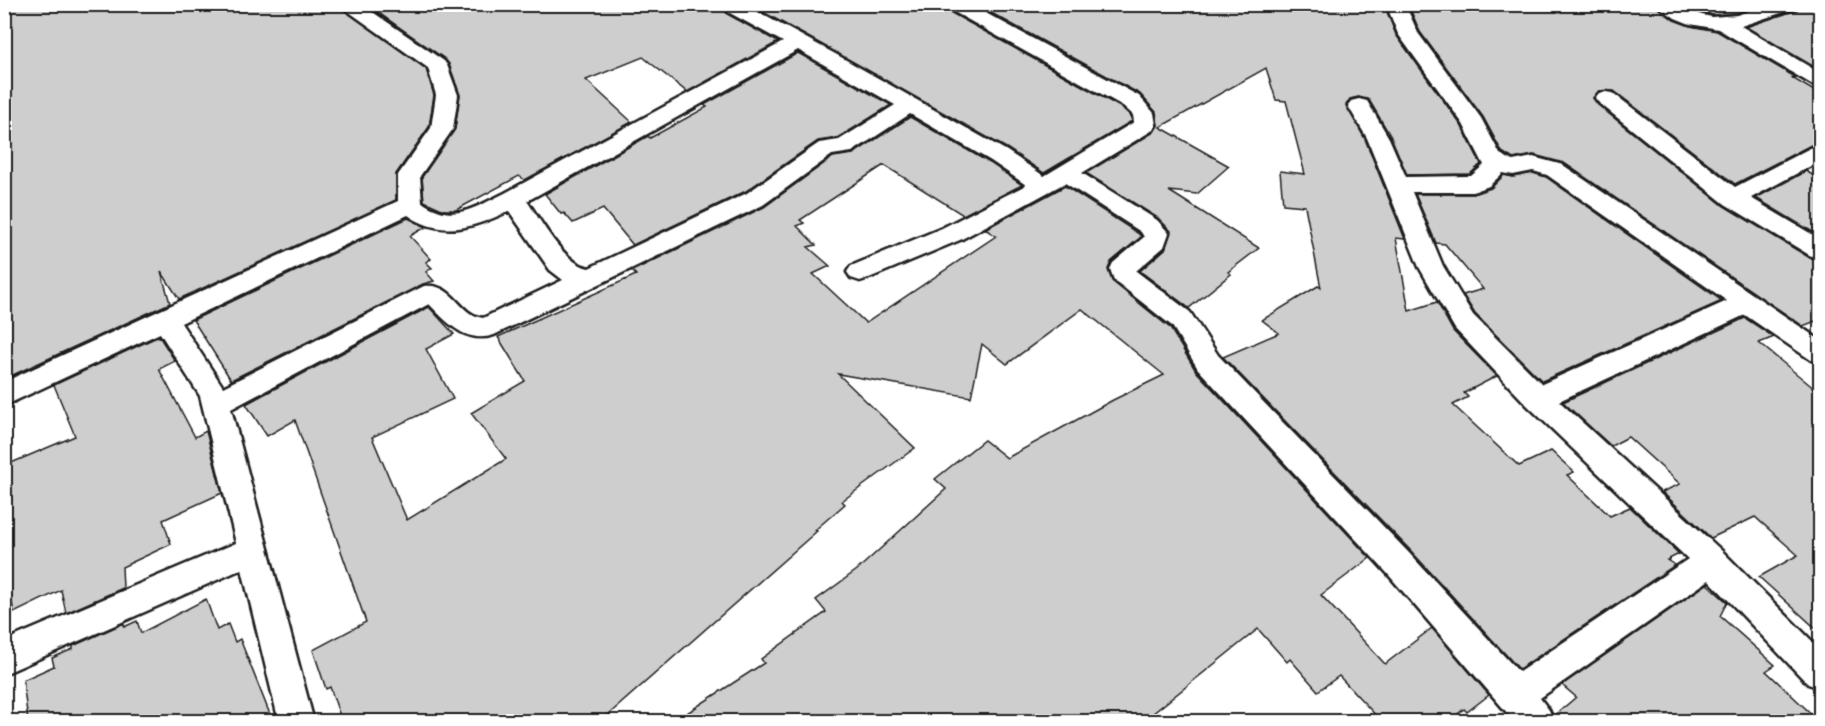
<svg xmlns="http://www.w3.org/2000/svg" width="1825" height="726" font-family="Caveat,sans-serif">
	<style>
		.building { fill: #cecece; stroke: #1c1c1c; stroke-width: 1.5 }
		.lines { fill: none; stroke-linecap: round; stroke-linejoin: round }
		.minor-casing { stroke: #1c1c1c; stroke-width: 5 }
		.minor { fill: #fff; fill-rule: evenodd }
	</style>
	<rect width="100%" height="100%" fill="#fff"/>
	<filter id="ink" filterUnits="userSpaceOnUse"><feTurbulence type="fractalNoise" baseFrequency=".0167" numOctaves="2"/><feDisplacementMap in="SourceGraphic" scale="12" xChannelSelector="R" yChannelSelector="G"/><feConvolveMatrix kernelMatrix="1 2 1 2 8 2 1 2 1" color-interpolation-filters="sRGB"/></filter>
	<g filter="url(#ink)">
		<g class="building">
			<path d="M 4,4 L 336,4 L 426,69 L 434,95 L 429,127 L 396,174 L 396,200 L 179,299 L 161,271 L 170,303 L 4,379 Z"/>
			<path d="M 366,4 L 722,4 L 727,14 L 778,42 L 687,92 L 643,57 L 586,80 L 632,122 L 525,180 L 519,176 L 456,210 L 444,210 L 424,201 L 422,177 L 455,129 L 460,95 L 449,64 L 445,59 Z"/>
			<path d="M 749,4 L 943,4 L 946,10 L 1122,108 L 1131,116 L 1132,121 L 1044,173 L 1008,149 Z"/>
			<path d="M 975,4 L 1384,4 L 1396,35 L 1461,125 L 1481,164 L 1470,174 L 1407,175 L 1391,137 L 1369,100 L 1358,97 L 1350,99 L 1346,105 L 1365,139 L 1405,239 L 1396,238 L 1409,311 L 1437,302 L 1453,331 L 1497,376 L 1464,393 L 1468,397 L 1453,405 L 1519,466 L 1551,451 L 1574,472 L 1567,475 L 1610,516 L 1630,507 L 1679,554 L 1667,560 L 1675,565 L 1519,669 L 1411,551 L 1223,357 L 1279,333 L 1262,320 L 1318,286 L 1321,288 L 1305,206 L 1283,204 L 1280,171 L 1305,174 L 1286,101 L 1276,100 L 1266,68 L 1160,127 L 1229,166 L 1197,194 L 1169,191 L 1259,248 L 1228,272 L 1231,274 L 1189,308 L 1140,271 L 1165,249 L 1171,231 L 1158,218 L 1086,173 L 1154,132 L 1158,125 L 1156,112 L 1140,94 Z"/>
			<path d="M 1408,4 L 1653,4 L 1674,20 L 1690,26 L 1717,31 L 1795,77 L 1792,78 L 1821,95 L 1821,143 L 1811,145 L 1735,184 L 1614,91 L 1599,91 L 1593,98 L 1598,105 L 1724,206 L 1810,258 L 1821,261 L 1821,319 L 1803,326 L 1564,163 L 1534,155 L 1513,159 L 1502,152 L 1483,117 L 1420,32 Z"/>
			<path d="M 1685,4 L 1761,4 L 1737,13 L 1712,15 Z"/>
			<path d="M 1800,4 L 1821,4 L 1821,69 L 1818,69 L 1746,27 L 1797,10 Z"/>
			<path d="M 798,53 L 891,105 L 838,138 L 818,141 L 746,191 L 633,245 L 603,209 L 573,223 L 564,213 L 561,214 L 545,194 L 648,136 L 650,138 L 707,107 L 704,105 Z"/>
			<path d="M 910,117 L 990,163 L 1022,185 L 963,215 L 884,165 L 800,220 L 804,223 L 797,226 L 816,245 L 808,247 L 830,266 L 813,274 L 866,323 L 996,236 L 985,229 L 1065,186 L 1139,234 L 1141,237 L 1111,262 L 1108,270 L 1112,281 L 1170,328 L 1196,371 L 1370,558 L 1321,595 L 1385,664 L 1432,628 L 1489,695 L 1467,712 L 1464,709 L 1448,722 L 1382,722 L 1339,676 L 1318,691 L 1290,659 L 1287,662 L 1258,629 L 1142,722 L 673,722 L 764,663 L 761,659 L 826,612 L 816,600 L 857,570 L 946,489 L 935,479 L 984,440 L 1007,458 L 1113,400 L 1164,375 L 1082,309 L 1007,364 L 982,344 L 971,397 L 838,374 L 915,448 L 842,501 L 845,504 L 815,530 L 817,531 L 600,722 L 342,722 L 330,687 L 326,689 L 313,650 L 366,622 L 295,420 L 267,436 L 246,404 L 429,307 L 454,334 L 426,349 L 453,399 L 372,437 L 407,520 L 506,459 L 471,413 L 525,381 L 498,337 L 636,275 L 632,271 L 764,207 L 833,157 L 853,154 Z"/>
			<path d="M 1806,171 L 1821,180 L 1821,237 L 1756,198 Z"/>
			<path d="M 1533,173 L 1546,177 L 1722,301 L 1542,381 L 1475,314 L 1463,295 L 1483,289 L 1445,244 L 1436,243 L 1415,194 L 1473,194 L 1491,188 L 1504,175 L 1513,177 Z"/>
			<path d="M 408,218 L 426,227 L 410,236 L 431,259 L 426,262 L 432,268 L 426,272 L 434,281 L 423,284 L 231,380 L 193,320 Z"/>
			<path d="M 1745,318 L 1774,337 L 1759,343 L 1821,394 L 1821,633 L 1759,577 L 1798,555 L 1755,517 L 1711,538 L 1662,492 L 1680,484 L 1628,437 L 1611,446 L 1563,402 Z"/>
			<path d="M 159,336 L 175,361 L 159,369 L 195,437 L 206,431 L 222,493 L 163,520 L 171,544 L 122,567 L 123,588 L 66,613 L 61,590 L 14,613 L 4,561 L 4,466 L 75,436 L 54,385 Z"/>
			<path d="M 1707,584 L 1727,602 L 1720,616 L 1775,665 L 1766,671 L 1820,722 L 1556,722 L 1554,716 L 1576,697 L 1562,685 Z"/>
			<path d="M 206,599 L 217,630 L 228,624 L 235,642 L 240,639 L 273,722 L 28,722 L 23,680 L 54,666 L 52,658 L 73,649 L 73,646 L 124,623 L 124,627 L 137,621 L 141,633 Z"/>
		</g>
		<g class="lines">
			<g class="minor-casing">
				<g id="minor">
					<path d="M 338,4 L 361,4 L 444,61 L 447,65 L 458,95 L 453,129 L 420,176 L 422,202 C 454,224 473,208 505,193 L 783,42 L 728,12 L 724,4 L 743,4 L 839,56 L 1007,151 L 1044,176 L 1134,122 L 1133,115 L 1123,106 L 947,8 L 945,4 L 969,4 L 1139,96 L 1154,113 L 1156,125 L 1153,130 L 1082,173 L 1157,220 L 1169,233 L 1164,247 L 1136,271 L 1190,312 L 1218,355 L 1409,553 L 1519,672 L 1688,559 L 1528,406 L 1455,329 L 1419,267 L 1367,138 L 1348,106 L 1351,101 L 1359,99 L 1367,101 L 1389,138 L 1406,177 L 1471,176 L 1484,165 L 1463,124 L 1398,34 L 1386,4 L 1405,4 L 1418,33 L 1481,118 L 1500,154 L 1513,161 L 1533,157 L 1563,165 L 1820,340 L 1820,363 L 1811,360 L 1745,315 L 1559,401 L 1722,551 L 1820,649 L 1820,688 L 1808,684 L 1709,580 L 1540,698 L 1549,710 L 1554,722 L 1515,722 L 1387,573 L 1198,369 L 1172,326 L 1114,280 L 1110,269 L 1113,263 L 1144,237 L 1141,232 L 1065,183 L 960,240 L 869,278 L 860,281 L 851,278 L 847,272 L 851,266 L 942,228 L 1026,185 L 991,161 L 910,114 L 852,152 L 832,155 L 763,205 L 494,335 C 465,344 448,323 429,304 L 231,409 L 314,722 L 279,722 L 242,569 L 4,674 L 4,641 L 236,543 L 200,396 L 160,333 L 4,406 L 4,382 L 398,201 L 398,175 L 431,128 L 436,95 L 428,68 ZM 798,50 L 895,105 L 839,140 L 819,143 L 747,193 L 589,268 C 563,263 542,222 527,201 ZM 1533,171 L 1547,175 L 1727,301 L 1542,384 L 1473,315 L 1443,266 L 1412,192 L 1473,192 L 1489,186 L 1503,173 L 1513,175 ZM 509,211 L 550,270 L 563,280 L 483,318 C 458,315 455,283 424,286 L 223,387 L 181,323 L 408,215 C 442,239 475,227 509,211 Z"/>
					<path d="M 1655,4 L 1679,4 L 1702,15 L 1712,17 L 1737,15 L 1769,4 L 1798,4 L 1796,8 L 1741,26 L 1820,73 L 1820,87 L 1813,85 L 1718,29 L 1690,24 L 1675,18 Z"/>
					<path d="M 1606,92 L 1613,93 L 1735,187 L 1812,147 L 1820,145 L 1820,161 L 1751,198 L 1820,239 L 1820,259 L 1811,256 L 1725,204 L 1599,103 L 1595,98 L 1599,93 Z"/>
				</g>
			</g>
			<use href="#minor" class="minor"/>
		</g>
	</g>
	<rect width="1825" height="726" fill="none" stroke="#fff" stroke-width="24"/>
	<rect x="12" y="12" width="1801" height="702" fill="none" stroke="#1c1c1c" stroke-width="2" filter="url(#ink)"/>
</svg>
